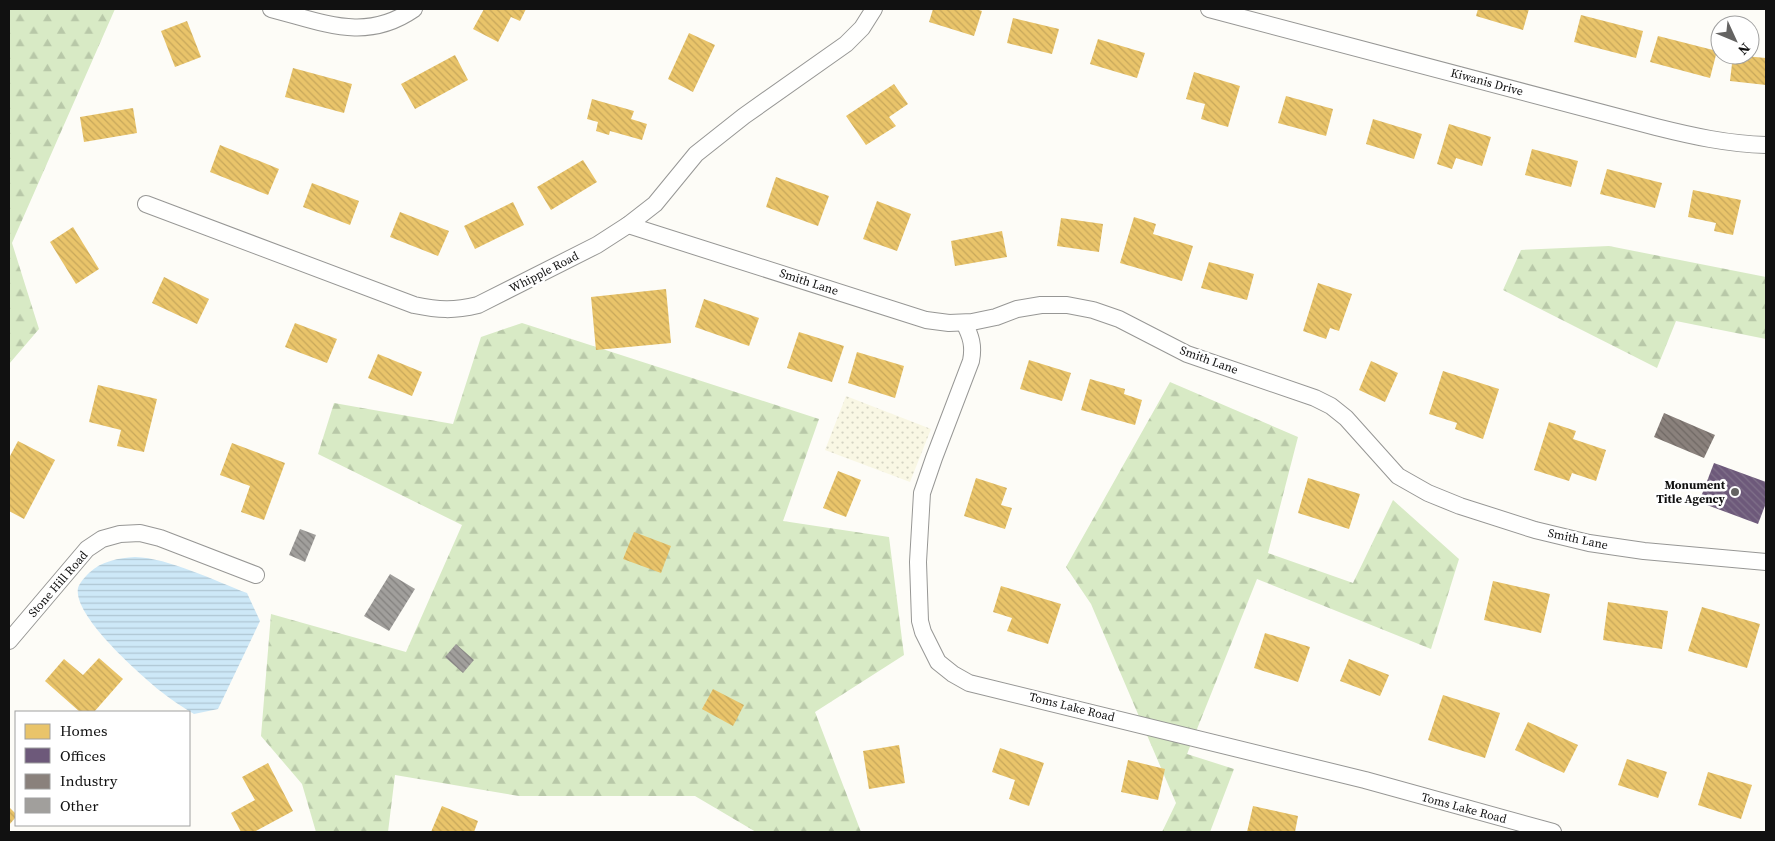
<svg xmlns="http://www.w3.org/2000/svg" width="1775" height="841" font-family="'Source Serif 4',serif">
	<style>
		.farmland { fill: url(#farmland-dots) }
		.forest { fill: url(#forest-firs) }
		.water { fill: url(#water-rules) }
		.homes { fill: url(#homes-back-hatch) }
		.offices { fill: url(#offices-back-hatch) }
		.industry { fill: url(#industry-back-hatch) }
		.building { fill: url(#building-back-hatch) }
		.lines { fill: none; stroke-linecap: round; stroke-linejoin: round }
		.street-casing { stroke: #979795; stroke-width: 18 }
		.street { stroke: #fffffe; stroke-width: 16 }
		.poi-dot { fill: #646362; stroke: #fff; stroke-width: 2 }
		.labels { text-anchor: middle; stroke-width: 5; stroke-linejoin: round; paint-order: stroke }
		.street-label { font-size: 12px; fill: #111; stroke: #fff }
		.poi-label { font-size: 12px; font-weight: bold; fill: #111; stroke: #fff; text-anchor: end }
	</style>
	<defs>
		<pattern id="farmland-dots" width="8" height="8" patternUnits="userSpaceOnUse" patternTransform="scale(1.25)"><rect width="8" height="8" fill="#f9f7e4"/><path d="M2 2h.1M6 6h.1" fill="none" stroke="#d4d3c3" stroke-width="1.8" stroke-linecap="round"/></pattern>
		<pattern id="forest-firs" width="22" height="20" patternUnits="userSpaceOnUse" patternTransform="scale(1.25)"><rect width="22" height="20" fill="#d8eac5"/><path d="M5 1l3.5 6h-7zM16 11l3.5 6h-7z" fill="#b8c8a8"/></pattern>
		<pattern id="water-rules" width="6" height="5" patternUnits="userSpaceOnUse" patternTransform="scale(1.25)"><rect width="6" height="5" fill="#cde8f7"/><path d="M0 2.5h6" fill="none" stroke="#afc6d3"/></pattern>
		<pattern id="homes-back-hatch" width="6" height="6" patternUnits="userSpaceOnUse" patternTransform="scale(1.25)"><rect width="6" height="6" fill="#e9c46a"/><path d="M-1 5l2 2M0 0l6 6M5-1l2 2" fill="none" stroke="#c7a75b"/></pattern>
		<pattern id="offices-back-hatch" width="6" height="6" patternUnits="userSpaceOnUse" patternTransform="scale(1.25)"><rect width="6" height="6" fill="#6d597a"/><path d="M-1 5l2 2M0 0l6 6M5-1l2 2" fill="none" stroke="#80718a"/></pattern>
		<pattern id="industry-back-hatch" width="6" height="6" patternUnits="userSpaceOnUse" patternTransform="scale(1.25)"><rect width="6" height="6" fill="#8a817c"/><path d="M-1 5l2 2M0 0l6 6M5-1l2 2" fill="none" stroke="#6f6864"/></pattern>
		<pattern id="building-back-hatch" width="6" height="6" patternUnits="userSpaceOnUse" patternTransform="scale(1.25)"><rect width="6" height="6" fill="#a19f9c"/><path d="M-1 5l2 2M0 0l6 6M5-1l2 2" fill="none" stroke="#82807e"/></pattern>
	</defs>
	<rect width="100%" height="100%" fill="#fdfcf7"/>
	<path class="farmland" d="M 846,396 L 931,429 L 910,482 L 825,450 Z"/>
	<g class="forest">
		<path d="M 9,9 L 115,9 L 12,243 L 39,329 L 9,364 Z"/>
		<path d="M 1609,246 L 1766,277 L 1766,339 L 1676,321 L 1657,368 L 1503,290 L 1521,250 Z"/>
		<path d="M 522,323 L 819,419 L 783,521 L 889,537 L 904,655 L 815,712 L 861,832 L 756,832 L 695,796 L 519,796 L 395,775 L 388,832 L 316,832 L 302,784 L 261,736 L 271,614 L 406,652 L 462,525 L 318,454 L 334,403 L 453,424 L 481,337 Z"/>
		<path d="M 1170,382 L 1298,437 L 1268,553 L 1353,583 L 1393,500 L 1459,559 L 1431,649 L 1257,579 L 1187,754 L 1234,769 L 1210,832 L 1162,832 L 1176,803 L 1091,604 L 1066,567 Z"/>
	</g>
	<path class="water" d="M 135,557 C 169,558 215,581 247,593 L 260,621 L 218,709 L 194,714 C 182,707 170,699 159,690 C 139,673 73,616 78,588 C 80,582 85,577 89,573 C 101,561 119,558 135,557 Z"/>
	<g class="homes">
		<path d="M 484,9 L 526,9 L 520,21 L 511,17 L 498,42 L 473,29 Z"/>
		<path d="M 933,9 L 976,9 L 982,11 L 974,36 L 929,22 Z"/>
		<path d="M 1478,9 L 1529,9 L 1523,30 L 1476,16 Z"/>
		<path d="M 1581,15 L 1643,31 L 1636,58 L 1574,42 Z"/>
		<path d="M 1013,18 L 1059,29 L 1052,54 L 1007,43 Z"/>
		<path d="M 187,21 L 201,57 L 175,67 L 161,31 Z"/>
		<path d="M 689,33 L 715,45 L 693,92 L 668,79 Z"/>
		<path d="M 1658,36 L 1717,51 L 1710,78 L 1650,62 Z"/>
		<path d="M 1098,39 L 1145,53 L 1137,78 L 1090,64 Z"/>
		<path d="M 455,55 L 468,80 L 415,109 L 401,84 Z"/>
		<path d="M 1733,55 L 1766,58 L 1766,85 L 1730,81 Z"/>
		<path d="M 293,68 L 352,84 L 344,113 L 285,97 Z"/>
		<path d="M 1194,72 L 1240,86 L 1228,127 L 1201,119 L 1205,104 L 1186,99 Z"/>
		<path d="M 894,84 L 908,104 L 889,117 L 896,126 L 866,145 L 846,116 Z"/>
		<path d="M 1286,96 L 1333,109 L 1326,136 L 1278,123 Z"/>
		<path d="M 592,99 L 634,111 L 631,119 L 647,124 L 642,140 L 610,131 L 609,135 L 596,131 L 598,122 L 587,119 Z"/>
		<path d="M 133,108 L 137,133 L 84,142 L 80,117 Z"/>
		<path d="M 1373,119 L 1422,134 L 1414,159 L 1366,144 Z"/>
		<path d="M 1449,124 L 1491,137 L 1482,166 L 1456,158 L 1452,169 L 1437,164 Z"/>
		<path d="M 220,145 L 279,169 L 268,195 L 210,172 Z"/>
		<path d="M 1532,149 L 1578,161 L 1571,187 L 1525,175 Z"/>
		<path d="M 583,160 L 597,182 L 551,210 L 537,187 Z"/>
		<path d="M 1607,169 L 1662,183 L 1655,208 L 1600,194 Z"/>
		<path d="M 776,177 L 829,196 L 818,226 L 766,207 Z"/>
		<path d="M 312,183 L 359,201 L 350,225 L 303,207 Z"/>
		<path d="M 1693,190 L 1741,200 L 1733,235 L 1714,231 L 1716,223 L 1688,217 Z"/>
		<path d="M 877,201 L 911,214 L 897,251 L 863,239 Z"/>
		<path d="M 513,202 L 524,225 L 475,249 L 464,226 Z"/>
		<path d="M 400,212 L 449,231 L 438,256 L 390,237 Z"/>
		<path d="M 1134,217 L 1156,224 L 1153,234 L 1193,246 L 1182,281 L 1120,263 Z"/>
		<path d="M 1061,218 L 1103,224 L 1099,252 L 1057,246 Z"/>
		<path d="M 73,227 L 99,269 L 76,284 L 50,242 Z"/>
		<path d="M 1002,231 L 1007,257 L 955,266 L 951,241 Z"/>
		<path d="M 1209,262 L 1254,274 L 1247,300 L 1201,288 Z"/>
		<path d="M 164,277 L 209,299 L 197,324 L 152,303 Z"/>
		<path d="M 1318,283 L 1352,294 L 1339,331 L 1330,328 L 1326,339 L 1303,331 Z"/>
		<path d="M 666,289 L 671,343 L 596,350 L 591,297 Z"/>
		<path d="M 704,299 L 759,318 L 749,346 L 695,327 Z"/>
		<path d="M 295,323 L 337,339 L 327,363 L 285,347 Z"/>
		<path d="M 799,332 L 844,346 L 832,382 L 787,368 Z"/>
		<path d="M 857,352 L 904,366 L 895,398 L 848,383 Z"/>
		<path d="M 378,354 L 422,372 L 412,396 L 368,378 Z"/>
		<path d="M 1029,360 L 1071,373 L 1062,401 L 1020,389 Z"/>
		<path d="M 1371,361 L 1398,373 L 1385,402 L 1359,390 Z"/>
		<path d="M 1443,371 L 1499,389 L 1483,439 L 1455,429 L 1457,423 L 1429,414 Z"/>
		<path d="M 1090,379 L 1125,389 L 1124,394 L 1142,400 L 1135,425 L 1081,410 Z"/>
		<path d="M 98,385 L 157,399 L 144,452 L 117,446 L 121,430 L 89,422 Z"/>
		<path d="M 1549,422 L 1576,431 L 1573,439 L 1606,450 L 1596,481 L 1572,473 L 1569,481 L 1534,470 Z"/>
		<path d="M 18,441 L 55,460 L 24,519 L 9,511 L 9,458 Z"/>
		<path d="M 232,443 L 285,463 L 264,520 L 241,512 L 250,486 L 220,475 Z"/>
		<path d="M 838,471 L 861,480 L 846,517 L 823,508 Z"/>
		<path d="M 976,478 L 1007,488 L 1001,505 L 1012,508 L 1005,529 L 964,516 Z"/>
		<path d="M 1308,478 L 1360,494 L 1349,529 L 1298,513 Z"/>
		<path d="M 634,532 L 671,546 L 661,573 L 623,559 Z"/>
		<path d="M 1493,581 L 1550,594 L 1541,633 L 1484,620 Z"/>
		<path d="M 1001,586 L 1061,604 L 1048,644 L 1007,631 L 1012,618 L 993,612 Z"/>
		<path d="M 1608,602 L 1668,611 L 1662,649 L 1603,640 Z"/>
		<path d="M 1702,607 L 1760,624 L 1747,668 L 1688,651 Z"/>
		<path d="M 1265,633 L 1310,647 L 1298,682 L 1254,668 Z"/>
		<path d="M 99,658 L 123,679 L 94,712 L 80,712 L 45,681 L 64,659 L 83,675 Z"/>
		<path d="M 1349,659 L 1389,675 L 1380,696 L 1340,681 Z"/>
		<path d="M 713,689 L 744,705 L 733,726 L 702,709 Z"/>
		<path d="M 1443,695 L 1500,713 L 1485,758 L 1428,740 Z"/>
		<path d="M 1528,722 L 1578,745 L 1564,773 L 1515,750 Z"/>
		<path d="M 899,745 L 905,783 L 869,789 L 863,751 Z"/>
		<path d="M 1000,748 L 1044,763 L 1029,806 L 1009,799 L 1015,780 L 992,772 Z"/>
		<path d="M 1627,759 L 1667,772 L 1658,798 L 1618,785 Z"/>
		<path d="M 1128,760 L 1165,769 L 1158,800 L 1121,792 Z"/>
		<path d="M 268,763 L 293,811 L 254,832 L 241,832 L 231,813 L 255,800 L 242,777 Z"/>
		<path d="M 1708,772 L 1752,785 L 1741,819 L 1698,805 Z"/>
		<path d="M 442,806 L 478,821 L 474,832 L 431,832 Z"/>
		<path d="M 1253,806 L 1298,816 L 1295,832 L 1247,832 Z"/>
		<path d="M 9,807 L 16,814 L 16,817 L 9,825 Z"/>
	</g>
	<path class="offices" d="M 1714,463 L 1766,482 L 1766,503 L 1758,524 L 1699,502 Z"/>
	<path class="industry" d="M 1664,413 L 1715,435 L 1704,458 L 1654,437 Z"/>
	<g class="building">
		<path d="M 300,529 L 316,535 L 305,562 L 289,555 Z"/>
		<path d="M 390,574 L 415,589 L 389,631 L 364,616 Z"/>
		<path d="M 456,644 L 474,660 L 463,673 L 445,657 Z"/>
	</g>
	<g class="lines">
		<g class="street-casing">
			<g id="street">
				<path d="M 271,9 C 323,22 365,43 414,9"/>
				<path d="M 1209,9 L 1656,127 C 1692,136 1728,144 1766,145"/>
				<path d="M 146,204 L 414,305 C 439,310 453,311 478,305 L 597,245 L 628,225 L 655,204 L 696,154 L 744,116 L 846,44 L 862,28 L 874,9"/>
				<path d="M 628,225 L 926,320 L 949,323 L 972,322 L 996,317 L 1017,309 L 1041,305 L 1067,305 L 1093,310 L 1119,319 L 1187,354 L 1315,398 L 1331,406 L 1346,418 L 1398,476 L 1428,493 L 1460,506 L 1535,530 L 1589,543 L 1644,551 L 1766,562"/>
				<path d="M 964,323 C 971,336 974,346 971,361 L 934,458 L 922,493 L 918,562 L 920,621 L 923,632 L 938,662 L 953,674 L 969,683 L 1365,780 L 1553,832"/>
				<path d="M 9,641 L 87,549 L 102,539 L 120,534 L 140,533 L 160,538 L 256,575"/>
			</g>
		</g>
		<use href="#street" class="street"/>
	</g>
	<circle class="poi-dot" cx="1735" cy="492" r="5"/>
	<g class="labels">
		<g class="street-label">
			<text transform="translate(1487 82) rotate(15)" y="4">Kiwanis Drive</text>
			<text transform="translate(544 272) rotate(-27)" y="4">Whipple Road</text>
			<text transform="translate(809 282) rotate(18)" y="4">Smith Lane</text>
			<text transform="translate(1209 360) rotate(20)" y="4">Smith Lane</text>
			<text transform="translate(1578 539) rotate(12)" y="4">Smith Lane</text>
			<text transform="translate(58 584) rotate(-49)" y="4">Stone Hill Road</text>
			<text transform="translate(1072 707) rotate(14)" y="4">Toms Lake Road</text>
			<text transform="translate(1464 808) rotate(15)" y="4">Toms Lake Road</text>
		</g>
		<g class="poi-label">
			<text x="1725" y="489">Monument<tspan x="1725" dy="14">Title Agency</tspan></text>
		</g>
	</g>
	<rect width="1775" height="841" fill="none" stroke="#111111" stroke-width="20"/>
	<rect x="15" y="711" width="175" height="115" fill="#ffffff" stroke="#a0a0a0"/>
	<rect x="25" y="724" width="25" height="15" fill="#e9c46a" stroke="#a0a0a0"/>
	<text x="60" y="736" font-size="15" fill="#111111">Homes</text>
	<rect x="25" y="748" width="25" height="15" fill="#6d597a" stroke="#a0a0a0"/>
	<text x="60" y="761" font-size="15" fill="#111111">Offices</text>
	<rect x="25" y="774" width="25" height="15" fill="#8a817c" stroke="#a0a0a0"/>
	<text x="60" y="786" font-size="15" fill="#111111">Industry</text>
	<rect x="25" y="798" width="25" height="15" fill="#a19f9c" stroke="#a0a0a0"/>
	<text x="60" y="811" font-size="15" fill="#111111">Other</text>
	<g transform="translate(1735 40) rotate(134)"><circle r="24" fill="#ffffff" stroke="#a0a0a0"/>
	<path d="M0-4L9 19L0 12L-9 19Z" fill="#646362"/>
	<text y="-8" font-size="14" font-weight="bold" text-anchor="middle" fill="#111111">N</text>
	</g>
</svg>
